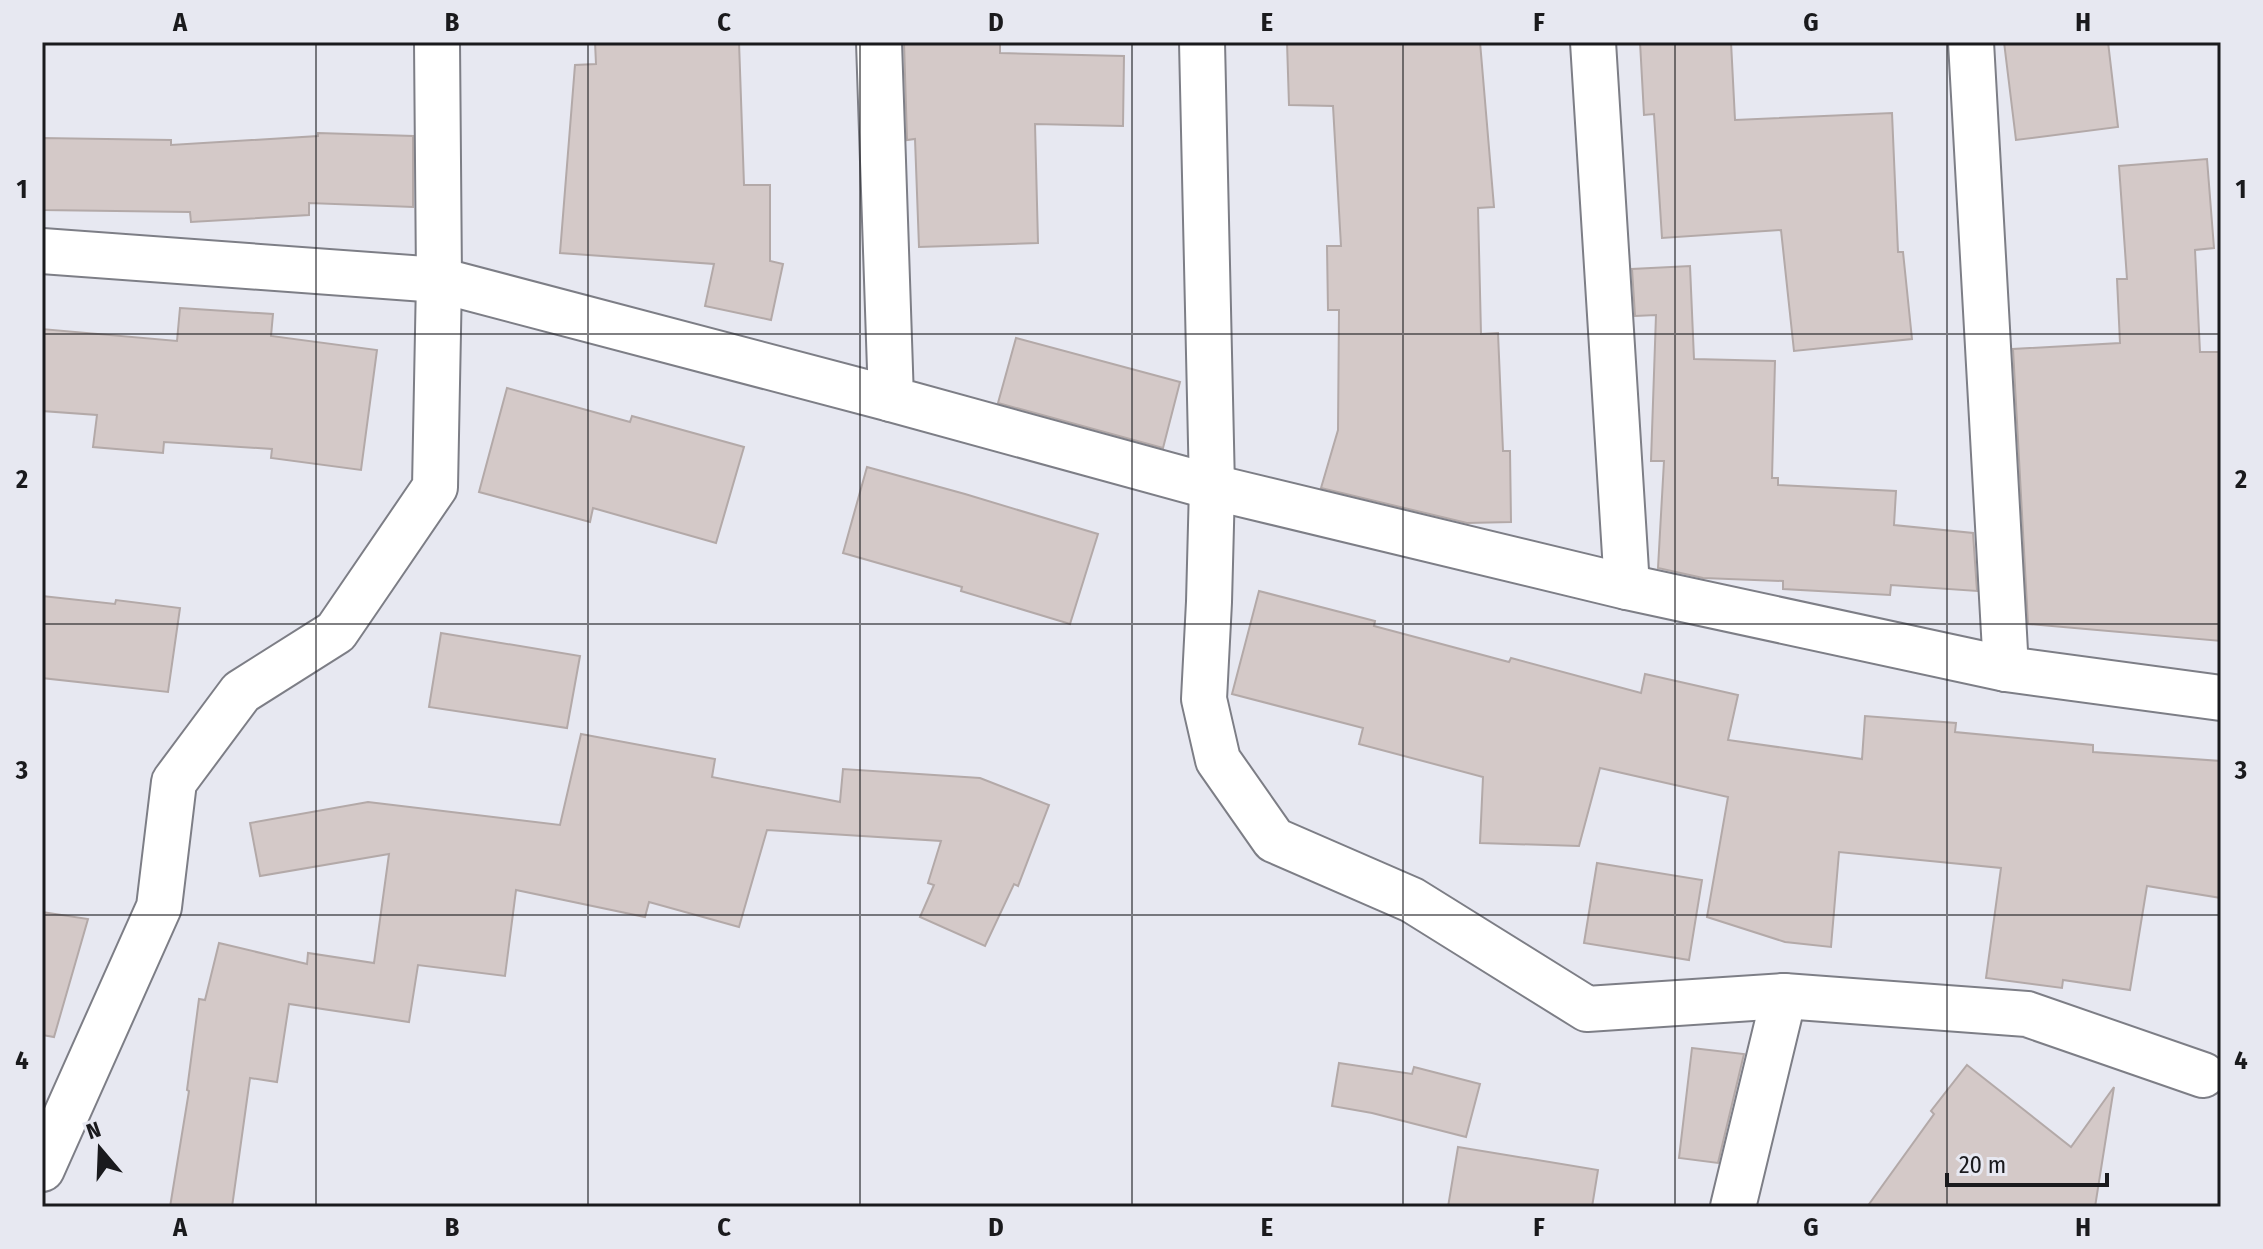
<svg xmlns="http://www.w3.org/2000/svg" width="2263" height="1249" font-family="'Fira Sans Condensed',sans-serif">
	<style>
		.building { fill: #d4c9c8; stroke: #b3a9a8; stroke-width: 2 }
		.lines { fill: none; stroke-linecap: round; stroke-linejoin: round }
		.minor-casing { stroke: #7d7e86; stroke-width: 48 }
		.major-casing { stroke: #7d7e86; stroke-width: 48 }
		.minor { stroke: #fff; stroke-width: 44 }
		.major { stroke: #fff; stroke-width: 44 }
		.grid { fill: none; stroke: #1a1a1d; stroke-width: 2; stroke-opacity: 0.55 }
		.neatline { fill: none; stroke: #1a1a1d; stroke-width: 3 }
		.grid-label { font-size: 26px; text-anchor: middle; font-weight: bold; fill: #1a1a1d }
	</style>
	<rect width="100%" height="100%" fill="#e7e8f1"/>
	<g class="building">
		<path d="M 595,42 L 739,42 L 744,185 L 770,185 L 770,261 L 783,264 L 771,320 L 705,306 L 714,264 L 560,253 L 575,65 L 596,64 Z"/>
		<path d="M 904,42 L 1000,42 L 1000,53 L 1124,56 L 1123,126 L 1035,124 L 1038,243 L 919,247 L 915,139 L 907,140 Z"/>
		<path d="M 1287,42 L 1480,42 L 1494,207 L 1478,208 L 1481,334 L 1498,333 L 1503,451 L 1510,451 L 1511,522 L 1467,523 L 1321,488 L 1338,430 L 1339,310 L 1328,310 L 1327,246 L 1341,246 L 1333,106 L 1289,105 Z"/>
		<path d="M 1640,42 L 1731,42 L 1735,120 L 1892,113 L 1898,252 L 1903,252 L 1912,339 L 1794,351 L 1781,230 L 1662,238 L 1654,114 L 1644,115 Z"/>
		<path d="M 2004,42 L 2108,42 L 2118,127 L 2016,140 Z"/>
		<path d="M 318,133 L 413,136 L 413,207 L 309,203 L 309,215 L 191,222 L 190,212 L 42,210 L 42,138 L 171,140 L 171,145 L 318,136 Z"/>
		<path d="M 2207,159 L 2214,248 L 2195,250 L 2200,352 L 2221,352 L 2221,641 L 2028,624 L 2013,349 L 2120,343 L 2117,279 L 2127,279 L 2119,166 Z"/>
		<path d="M 1690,266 L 1694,359 L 1775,361 L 1772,478 L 1778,478 L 1778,485 L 1896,491 L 1894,525 L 1973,533 L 1977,591 L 1891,585 L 1890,595 L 1783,589 L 1783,581 L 1703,578 L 1658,568 L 1664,461 L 1651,461 L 1656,315 L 1635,316 L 1632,269 Z"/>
		<path d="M 180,308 L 273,314 L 271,336 L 377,350 L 361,470 L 271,458 L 272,449 L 164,442 L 163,453 L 93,447 L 97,415 L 42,411 L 42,329 L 177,341 Z"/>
		<path d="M 1016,338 L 1180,382 L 1163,448 L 998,403 Z"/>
		<path d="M 507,388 L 630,422 L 632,416 L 744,447 L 716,543 L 593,508 L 590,522 L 479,492 Z"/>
		<path d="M 867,467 L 965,494 L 1098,534 L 1070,624 L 961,591 L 962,587 L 843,553 Z"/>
		<path d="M 1259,591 L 1375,621 L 1374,626 L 1509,662 L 1511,658 L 1641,693 L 1645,674 L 1738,695 L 1728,740 L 1862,759 L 1865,716 L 1956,723 L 1955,732 L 2093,745 L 2093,752 L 2221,761 L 2221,898 L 2147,886 L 2130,990 L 2063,980 L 2062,988 L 1986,978 L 2001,868 L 1839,852 L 1831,947 L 1785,942 L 1707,917 L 1728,797 L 1600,768 L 1579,846 L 1480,843 L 1483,777 L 1359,744 L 1363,728 L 1232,694 Z"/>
		<path d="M 42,596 L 115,604 L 116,600 L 180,608 L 168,692 L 42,678 Z"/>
		<path d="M 441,633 L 580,656 L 567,728 L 429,707 Z"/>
		<path d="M 581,734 L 715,759 L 712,777 L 840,802 L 843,769 L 980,778 L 1049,805 L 1018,886 L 1014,884 L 985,946 L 920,917 L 934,885 L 928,883 L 941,841 L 767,830 L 739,927 L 649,902 L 645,917 L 516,890 L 505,976 L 418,965 L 409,1022 L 289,1004 L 277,1082 L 250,1078 L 232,1207 L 170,1207 L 189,1091 L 187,1090 L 199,999 L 205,1000 L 219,943 L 307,964 L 308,953 L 374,963 L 389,854 L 260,876 L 250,823 L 368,802 L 560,825 Z"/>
		<path d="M 1597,863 L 1702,880 L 1689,960 L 1584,943 Z"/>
		<path d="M 42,912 L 88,919 L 54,1037 L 42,1035 Z"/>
		<path d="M 1692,1048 L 1744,1054 L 1718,1163 L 1679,1158 Z"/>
		<path d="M 1339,1063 L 1412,1074 L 1414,1067 L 1480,1084 L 1466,1137 L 1372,1113 L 1332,1106 Z"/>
		<path d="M 1967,1065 L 2071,1147 L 2114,1087 L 2095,1207 L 1867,1207 L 1934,1114 L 1931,1111 Z"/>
		<path d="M 1458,1147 L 1598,1170 L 1592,1207 L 1448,1207 Z"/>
	</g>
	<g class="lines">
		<g class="minor-casing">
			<g id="minor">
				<path d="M 1202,42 L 1212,487 L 1209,602 L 1204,699 L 1218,760 L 1274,840 L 1412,900 L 1587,1009 L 1784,996 L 2027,1014 L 2203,1075"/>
				<path d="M 1593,42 L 1627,587"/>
				<path d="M 1971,42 L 2006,669"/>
				<path d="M 42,251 L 439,280 L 891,399"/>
				<path d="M 42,1169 L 159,907 L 174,782 L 241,692 L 336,632 L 435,487 L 439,280 L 437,42"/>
				<path d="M 1733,1207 L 1784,996"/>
			</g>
		</g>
		<g class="major-casing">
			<path id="major" d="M 879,42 L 891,399 L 1212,487 L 1627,587 L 2006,669 L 2221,698"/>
		</g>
		<use href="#minor" class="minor"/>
		<use href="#major" class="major"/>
	</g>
	<path class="grid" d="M 316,42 L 316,1207M 588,42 L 588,1207M 860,42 L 860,1207M 1132,42 L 1132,1207M 1403,42 L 1403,1207M 1675,42 L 1675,1207M 1947,42 L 1947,1207M 42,334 L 2221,334M 42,624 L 2221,624M 42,915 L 2221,915"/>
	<rect width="2263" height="1249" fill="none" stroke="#e7e8f1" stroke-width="88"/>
	<g transform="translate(100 1149) rotate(341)" stroke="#e7e8f1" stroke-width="6" paint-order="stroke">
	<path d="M0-6L14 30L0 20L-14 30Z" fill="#1a1a1d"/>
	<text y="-12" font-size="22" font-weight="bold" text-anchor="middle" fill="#1a1a1d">N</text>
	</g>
	<path d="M1947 1173v12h160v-12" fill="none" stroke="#1a1a1d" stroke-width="4"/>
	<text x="1959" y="1173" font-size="24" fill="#1a1a1d" stroke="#e7e8f1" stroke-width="6" paint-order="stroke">20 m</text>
	<rect x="44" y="44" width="2175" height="1161" class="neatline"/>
	<g class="grid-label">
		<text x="180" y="31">A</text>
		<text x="452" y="31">B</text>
		<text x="724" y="31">C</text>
		<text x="996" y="31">D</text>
		<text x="1267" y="31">E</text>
		<text x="1539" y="31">F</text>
		<text x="1811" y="31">G</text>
		<text x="2083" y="31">H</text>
		<text x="22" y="198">1</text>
		<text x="2241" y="198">1</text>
		<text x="22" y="488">2</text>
		<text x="2241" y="488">2</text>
		<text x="22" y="779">3</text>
		<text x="2241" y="779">3</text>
		<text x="22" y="1069">4</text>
		<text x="2241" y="1069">4</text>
		<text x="180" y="1236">A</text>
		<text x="452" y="1236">B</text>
		<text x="724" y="1236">C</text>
		<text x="996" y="1236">D</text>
		<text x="1267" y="1236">E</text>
		<text x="1539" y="1236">F</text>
		<text x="1811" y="1236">G</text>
		<text x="2083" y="1236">H</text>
	</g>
</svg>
